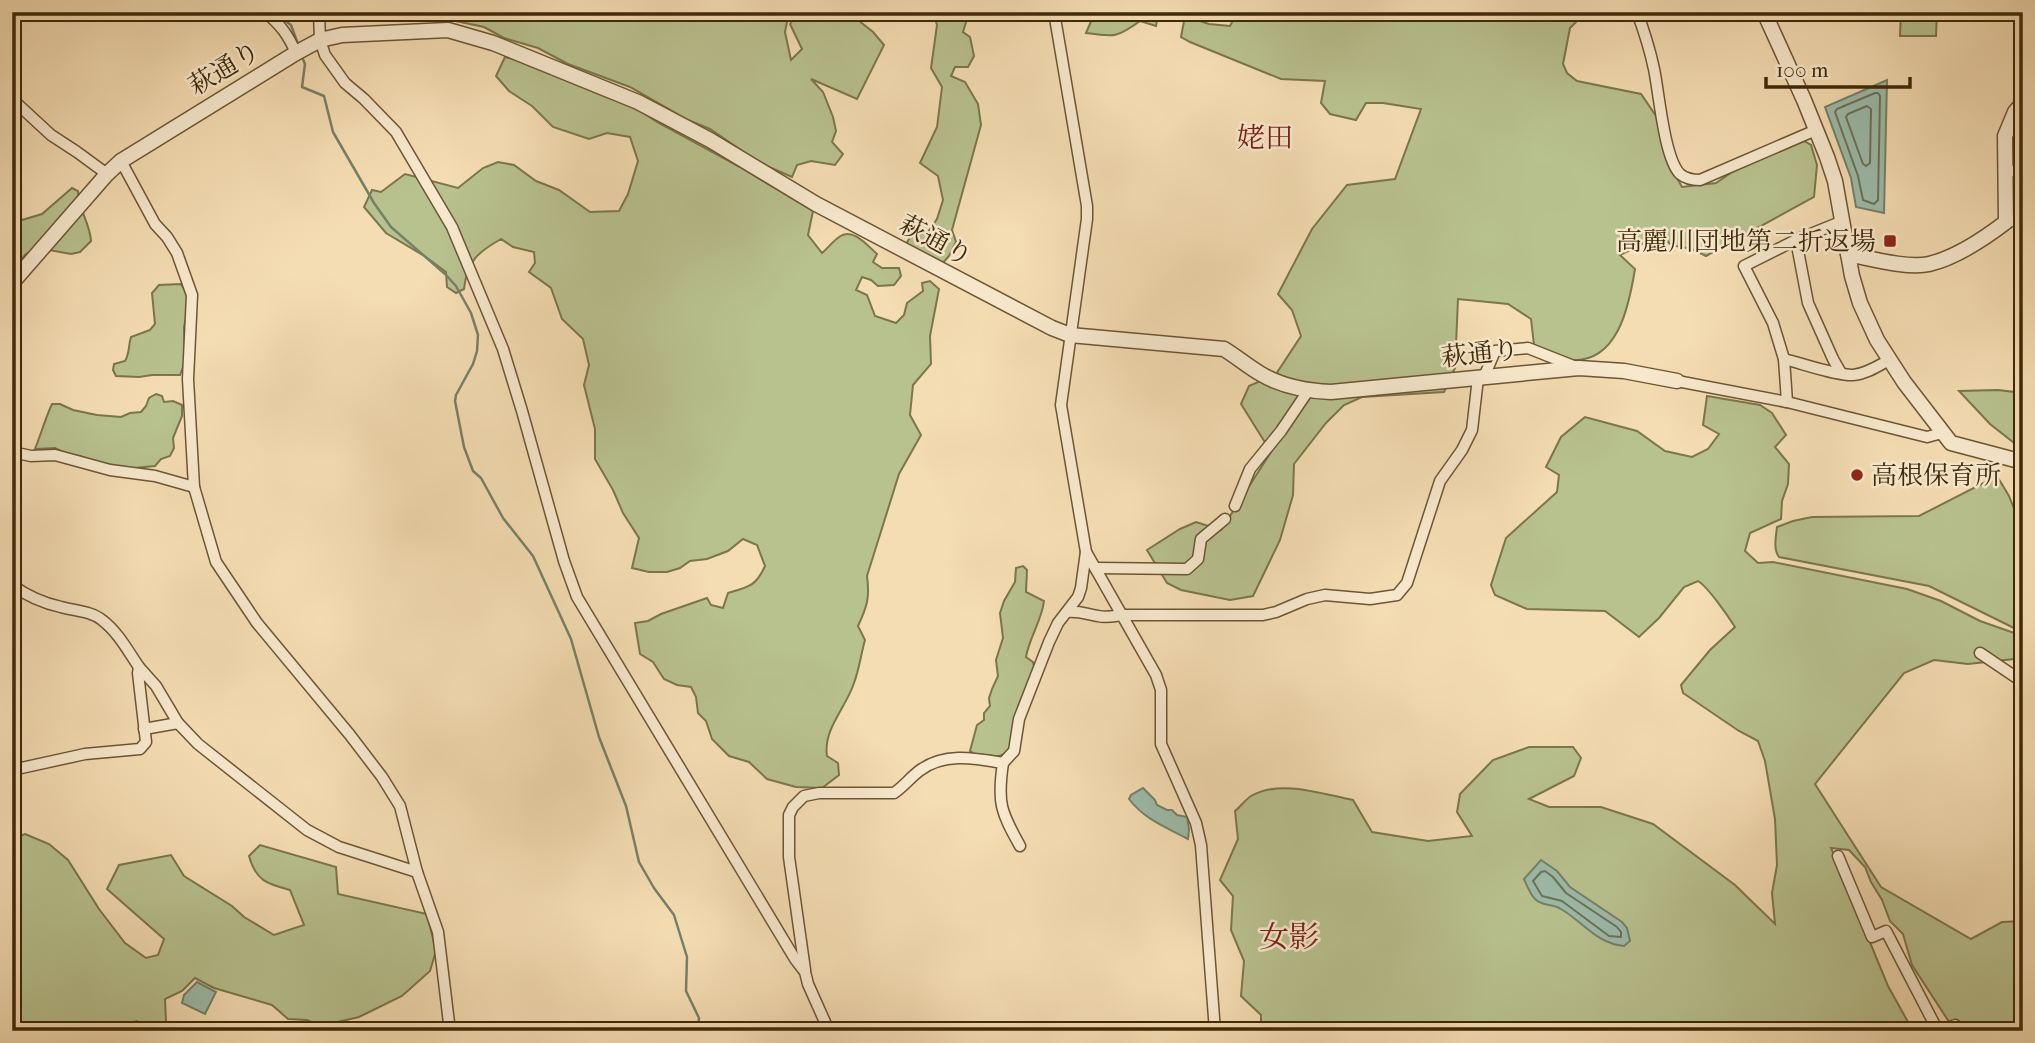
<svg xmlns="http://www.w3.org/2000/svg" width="2035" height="1043" font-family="'IM FELL French Canon','Noto Serif JP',serif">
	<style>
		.green { fill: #b8c28f; stroke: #7b764c; stroke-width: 2 }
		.water { fill: #9cbcaa; stroke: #768169; stroke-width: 2 }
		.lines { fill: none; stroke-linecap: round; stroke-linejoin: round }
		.shore { stroke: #6d7259; stroke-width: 2 }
		.stream { stroke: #768169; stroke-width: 2.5 }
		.minor-casing { stroke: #6c5633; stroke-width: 13 }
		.tertiary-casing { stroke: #6c5633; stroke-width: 17 }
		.minor { stroke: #f8e9ce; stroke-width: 10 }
		.tertiary { stroke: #f8e9ce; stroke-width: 14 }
		.poi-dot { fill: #8f2418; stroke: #f8e9ce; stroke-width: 2.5 }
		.labels { text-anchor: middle; stroke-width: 5; stroke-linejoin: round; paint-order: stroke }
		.street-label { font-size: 26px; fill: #3e2908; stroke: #f8e9ce }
		.poi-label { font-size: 26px; fill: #3e2908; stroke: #f8e9ce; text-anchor: end }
		.neighbourhood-label { font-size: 28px; fill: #7a1f14; stroke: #f8e9ce }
		.quarter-label { font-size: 30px; fill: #7a1f14; stroke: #f8e9ce }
	</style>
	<rect width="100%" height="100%" fill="#f5ddb3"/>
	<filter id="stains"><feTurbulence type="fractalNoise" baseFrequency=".00286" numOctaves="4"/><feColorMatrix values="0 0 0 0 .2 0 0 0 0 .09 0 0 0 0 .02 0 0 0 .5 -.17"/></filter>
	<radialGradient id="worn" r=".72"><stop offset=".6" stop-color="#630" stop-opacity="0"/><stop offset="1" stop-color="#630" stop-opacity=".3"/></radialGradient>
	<g class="green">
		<path d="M 413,12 L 789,12 L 785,32 L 791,60 L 802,49 L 790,24 L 799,12 L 848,12 L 873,32 L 884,45 L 857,99 L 811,79 L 823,92 L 833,117 L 836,131 L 832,142 L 843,154 L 835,165 L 811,161 L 797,165 L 792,177 L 760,163 L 710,129 L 688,120 L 630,87 L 568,64 L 538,48 L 504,38 L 484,27 Z"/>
		<path d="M 933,12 L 966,12 L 967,19 L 963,32 L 970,37 L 974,56 L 968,67 L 955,67 L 951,76 L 965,82 L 978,104 L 981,125 L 952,230 L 956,242 L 949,256 L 942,264 L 905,246 L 910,237 L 928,232 L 937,219 L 943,200 L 938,176 L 920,163 L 937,127 L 942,87 L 931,68 L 937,25 Z"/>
		<path d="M 1095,12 L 1114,15 L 1116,12 L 1159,12 L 1156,26 L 1140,21 C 1117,38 1114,37 1086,33 Z"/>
		<path d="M 1586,12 L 1570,28 L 1563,64 L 1567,73 L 1577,81 L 1641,94 L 1656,116 L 1670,165 L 1682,187 L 1716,183 L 1745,163 L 1804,141 L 1811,145 L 1817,165 L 1814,197 L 1706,256 L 1692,249 L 1671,245 L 1661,234 L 1620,255 L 1635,269 C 1629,306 1618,365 1568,360 C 1557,359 1544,350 1534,345 L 1531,319 L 1508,304 L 1458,299 L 1455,368 L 1444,392 L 1362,397 L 1344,405 L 1326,423 L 1294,464 L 1293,495 L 1280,540 L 1253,596 L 1230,600 L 1181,590 L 1167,583 L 1147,550 L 1180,529 L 1196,522 L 1221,530 L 1271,452 L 1241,404 L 1249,386 L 1276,374 L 1301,336 L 1292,310 L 1278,294 L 1312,229 L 1347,185 L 1395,179 L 1421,109 L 1383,103 L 1366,103 L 1356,120 L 1330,114 L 1321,103 L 1325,81 L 1281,79 L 1190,42 L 1181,37 L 1185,16 L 1209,24 L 1230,26 L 1237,13 L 1604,12 Z"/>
		<path d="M 1901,12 L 1937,12 L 1936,36 L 1900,36 Z"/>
		<path d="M 505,57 L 527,62 L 636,108 L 657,122 L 740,167 L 813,211 L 808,235 L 822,253 C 828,248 833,241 839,237 C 853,227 867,245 877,254 L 873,262 L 882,268 L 899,268 L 901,276 L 894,285 L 878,286 L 871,280 L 862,277 L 856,290 L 867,295 L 875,316 L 896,323 L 904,315 L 907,303 L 923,291 L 922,283 L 930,281 L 939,289 L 930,336 L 931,364 L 913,385 L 910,415 L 921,435 L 899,474 L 867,576 C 870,597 867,607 858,626 L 865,640 C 861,654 859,670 854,683 C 846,708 823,729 827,756 L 838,763 L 839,775 L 822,788 L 796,787 L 767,779 L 749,762 L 729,756 L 712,739 L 706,721 L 698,713 L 696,697 L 691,687 L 677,685 L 664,679 L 653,662 L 640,654 L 635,623 L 648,621 L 661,614 L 707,598 L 711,605 L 723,608 L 728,593 C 749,587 756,586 765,566 L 757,545 L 743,539 L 728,551 L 707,559 L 690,561 L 680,568 L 667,572 L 649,572 L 632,568 L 639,538 L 623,513 L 613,490 L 595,459 L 595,429 L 584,385 L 589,365 L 583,339 L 562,319 L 551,288 L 529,272 L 535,263 L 534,252 L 513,247 L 501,239 C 478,252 467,261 464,289 L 456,293 L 447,287 L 446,272 L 426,257 L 386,233 L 364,207 L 372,190 L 381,192 L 405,174 L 458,188 L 483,168 L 498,162 L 514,165 L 536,181 L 559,190 L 590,212 L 619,211 L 628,194 L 638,161 L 630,137 L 607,133 L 589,139 L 553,127 L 532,106 L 509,91 L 496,76 Z"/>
		<path d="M 72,188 L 78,191 C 78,209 90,223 91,241 L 80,252 L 71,254 L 38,248 L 26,254 L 12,270 L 12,227 L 22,220 L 42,214 Z"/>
		<path d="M 181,284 L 188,296 L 188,308 L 184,327 L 185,362 L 180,375 L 152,375 L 139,377 L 116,376 L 113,370 L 114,364 L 125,361 C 130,353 128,346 131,337 L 150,330 L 155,324 L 152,293 L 159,285 Z"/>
		<path d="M 1998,390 L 2023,393 L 2023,450 L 1990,424 L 1959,391 Z"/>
		<path d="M 156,394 L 162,396 L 164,402 L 173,401 L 182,405 L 182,416 L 173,438 L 174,448 L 170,456 L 161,459 L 155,466 L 124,469 L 105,466 L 80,456 L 69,455 L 55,448 L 35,449 C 41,434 45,419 52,404 L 60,404 L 73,410 L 97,415 L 121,417 L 130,413 L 141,412 L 146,406 L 149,398 Z"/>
		<path d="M 1707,396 L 1760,405 L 1772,413 L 1786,435 L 1775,447 L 1789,464 L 1788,484 L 1782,501 L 1781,519 L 1750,533 L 1745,551 L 1758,563 L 1773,562 L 1907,589 L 1941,601 L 1980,621 L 2023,636 L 2014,659 L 1968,664 L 1934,660 L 1904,673 L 1815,784 L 1881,887 L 1971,939 L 2002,922 L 2023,921 L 2023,1031 L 1955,1031 L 1912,965 L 1903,934 L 1890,921 L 1882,900 L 1871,882 L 1865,867 L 1849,850 L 1831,848 L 1888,986 L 1913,1031 L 1261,1031 L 1261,1015 L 1241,996 L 1244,961 L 1231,930 L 1233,896 L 1220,880 L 1238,839 L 1235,811 C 1240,807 1245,800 1251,796 C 1281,779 1322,794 1353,800 L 1372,832 L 1428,841 L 1472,836 L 1457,812 L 1460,794 L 1493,760 L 1529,747 L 1573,747 L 1581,758 L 1574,776 L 1529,799 L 1549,807 L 1601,807 L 1653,824 L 1735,885 L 1775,924 L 1772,893 L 1777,865 L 1775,819 L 1765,761 L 1758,741 L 1739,731 L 1683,693 L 1681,685 L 1710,650 L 1735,627 C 1728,616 1708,587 1698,581 L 1684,587 L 1659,618 L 1639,637 L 1605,611 L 1527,609 L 1495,595 L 1491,585 L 1506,538 L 1557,492 L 1559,475 L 1546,467 L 1561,437 L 1585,417 L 1637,431 L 1665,451 L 1692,457 L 1708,449 L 1719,434 L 1703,425 Z"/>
		<path d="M 1997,476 L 2009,496 L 2023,531 L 2023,604 L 2016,629 L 1929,586 L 1779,557 C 1773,549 1776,537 1777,527 L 1793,521 L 1812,517 L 1919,516 Z"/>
		<path d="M 1023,566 L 1027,570 L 1026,592 L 1044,601 C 1042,620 1029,638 1026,657 L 1033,662 L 1034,666 L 1010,749 C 1001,760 981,760 970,751 L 977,725 L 984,720 L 984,713 L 990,706 L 989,698 L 992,689 L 998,676 L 996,660 L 1003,638 L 1000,613 L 1004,601 L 1015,582 L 1016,568 Z"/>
		<path d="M 25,834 L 49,844 L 68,860 L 99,909 L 125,943 L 146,958 L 158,955 L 164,939 L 107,889 L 119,865 L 171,855 L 184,876 L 232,906 L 244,917 L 274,935 L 304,925 L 290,890 C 267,884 256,881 249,856 L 260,845 L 336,867 L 338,894 L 427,914 L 436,951 L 430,971 L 402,996 L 359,1017 L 320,1026 L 307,1020 L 288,1019 L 272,1005 L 214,988 L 195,978 L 182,991 L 165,999 L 166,1022 L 163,1031 L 155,1031 L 149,1025 L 142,1027 L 137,1021 L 128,1024 L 127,1031 L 27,1031 L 25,1025 L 15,1027 L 12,1025 L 12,839 Z"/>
	</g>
	<g class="water">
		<path d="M 1887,80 L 1884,213 L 1856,207 L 1851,178 L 1825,107 Z"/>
		<path d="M 1143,788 L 1155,800 L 1157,805 L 1167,810 L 1172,810 L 1177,815 L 1187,817 L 1189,829 L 1188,839 C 1166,827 1145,820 1129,799 L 1131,795 Z"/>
		<path d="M 1541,860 L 1557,871 L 1570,887 L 1622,922 L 1627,928 L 1630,941 L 1624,946 C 1597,944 1583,922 1561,909 C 1552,903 1543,907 1535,899 C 1530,894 1527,886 1524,879 Z"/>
		<path d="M 197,982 L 216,992 L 205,1014 L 182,1003 L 184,995 Z"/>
	</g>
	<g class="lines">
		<g class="shore">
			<path d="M 1875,93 L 1878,93 L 1880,96 L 1878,200 L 1874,204 L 1863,200 L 1858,176 L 1835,112 L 1837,109 Z"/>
			<path d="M 1867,106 L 1871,109 L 1870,163 L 1866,166 L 1863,164 L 1846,117 L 1848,114 Z"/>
			<path d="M 1545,871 L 1553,877 L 1566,893 L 1617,927 L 1621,932 L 1621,937 L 1609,936 L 1562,901 L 1542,896 L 1533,881 L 1541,872 Z"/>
		</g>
		<g class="stream">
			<path d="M 273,12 L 291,25 L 299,47"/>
			<path d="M 302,57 L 305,64 L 302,87 L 324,96 L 333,132 L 374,203 L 391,227 L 445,274 L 456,286 L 471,313 L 478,335 L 477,351 L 473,364 L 456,395 L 455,401 L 464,447 L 473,471 L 481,478 L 503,518 L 533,556 L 571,639 L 599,737 L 626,806 L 639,862 L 654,888 L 674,915 L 687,957 L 686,991 L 699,1018 L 698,1031"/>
		</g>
		<g class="minor-casing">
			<g id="minor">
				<path d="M 265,12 C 281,25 288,35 296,53"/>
				<path d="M 319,12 L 320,40 L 325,55 L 345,83 L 364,99 L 396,132 L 452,227 L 503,349 L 522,411 L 564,561 L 577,597 L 795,959 L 805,972 L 808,984 L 829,1031"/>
				<path d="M 1054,12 L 1087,206 L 1087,219 L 1061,405 L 1086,552 L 1156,675 L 1161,690 L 1161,744 L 1196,823 L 1201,845 L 1215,1031"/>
				<path d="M 1637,12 C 1644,31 1650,50 1654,69 C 1659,92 1664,158 1680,174 C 1686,179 1693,180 1700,180 L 1816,130"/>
				<path d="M 12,99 L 51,135 L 77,152 L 107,174"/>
				<path d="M 121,161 L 155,224 L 167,237 L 177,253 L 192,295 L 188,379 L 194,487 L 216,562 L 257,623 L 350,735 L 382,777 L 400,806 L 417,872 L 438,932 L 449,1023 L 452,1031"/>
				<path d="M 2005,173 L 2023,168"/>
				<path d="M 2006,222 L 2023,219"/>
				<path d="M 1796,240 L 1808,303 L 1833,359 L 1841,373"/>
				<path d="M 1784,359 C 1804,364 1833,375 1853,375 C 1866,374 1878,366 1889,360"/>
				<path d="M 1484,377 L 1495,351 L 1528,348 L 1576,367"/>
				<path d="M 1677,381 L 1787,402 L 1927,437 L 1942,433"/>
				<path d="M 1787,402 L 1784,359 L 1773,323 L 1744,266 L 1796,240 L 1843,221"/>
				<path d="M 12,452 L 31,456 L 55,455 L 110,470 L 155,476 L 194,487"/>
				<path d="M 1235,506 L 1250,469 L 1281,431 L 1308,391"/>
				<path d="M 1096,568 L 1187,569 L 1198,559 L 1201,539 L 1225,519"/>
				<path d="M 12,585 C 27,596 43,603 61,607 C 75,611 91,611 102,620 C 118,632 128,651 139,667 L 138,673 L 146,742 L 140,749 L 85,754 L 12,770"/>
				<path d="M 1067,612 C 1082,611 1085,614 1098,616 C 1107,618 1114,616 1123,615 L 1263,615 L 1276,612 L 1307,599 L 1325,595 L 1370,599 L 1397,595 L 1407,583 L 1440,481 L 1462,450 L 1472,430 L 1478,378"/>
				<path d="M 1980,653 L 2023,682"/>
				<path d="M 139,667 L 156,686 L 178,723 L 198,744 L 307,830 L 339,847 L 417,872"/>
				<path d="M 144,729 L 178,723"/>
				<path d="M 1003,763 C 997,803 1001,812 1020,846"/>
				<path d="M 1838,856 L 1872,937 L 1886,931 L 1938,1031"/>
				<path d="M 805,970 L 789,857 L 789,815 L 793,807 L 804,796 L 819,793 L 894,793 C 903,787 910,778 919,771 C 944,752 974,758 1003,763 L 1014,751 L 1019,719 L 1049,642 L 1058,623 L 1078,597 L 1081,588 L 1086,552"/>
				<path d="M 1940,1031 L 1955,1025 L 1963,1031"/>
			</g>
		</g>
		<g class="tertiary-casing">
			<g id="tertiary">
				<path d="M 1764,12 L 1804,100 L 1827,157 L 1835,181 L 1852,276 L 1860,303 L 1877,340 L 1904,382 L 1951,443 L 2023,462"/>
				<path d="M 1848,254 C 1869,258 1908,269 1929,264 C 1955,258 1985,238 2006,222 L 2005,136 L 2015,112 L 2023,103"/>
				<path d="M 12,283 L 107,174 L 121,161 L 296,53 L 320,40 L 342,35 L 448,30 L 493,43 L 638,102 L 710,140 L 816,204 L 1052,328 L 1070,335 L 1224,349 C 1237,357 1249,367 1261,374 C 1283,387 1306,391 1331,392 L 1579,368 L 1624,371 L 1677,381"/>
			</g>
		</g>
		<use href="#minor" class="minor"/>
		<use href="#tertiary" class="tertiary"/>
	</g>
	<g class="poi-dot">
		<rect x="1883" y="234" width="14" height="14" rx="3.5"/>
		<circle cx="1857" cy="475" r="7"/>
	</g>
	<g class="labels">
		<g class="street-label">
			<text transform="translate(224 68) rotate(-31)" y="9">萩通り</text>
			<text transform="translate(936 240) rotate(28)" y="9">萩通り</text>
			<text transform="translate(1480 353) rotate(-6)" y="9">萩通り</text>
		</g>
		<g class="poi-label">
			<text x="1876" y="250">高麗川団地第二折返場</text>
			<text x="1871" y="484" text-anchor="start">高根保育所</text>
		</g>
		<g class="neighbourhood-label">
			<text x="1265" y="147">姥田</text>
		</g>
		<g class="quarter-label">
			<text x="1289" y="947">女影</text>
		</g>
	</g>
	<rect width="2035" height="1043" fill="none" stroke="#f5ddb3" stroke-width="42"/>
	<rect x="14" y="14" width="2007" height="1015" fill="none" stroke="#3e2908" stroke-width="3.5"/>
	<rect x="21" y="21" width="1993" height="1001" fill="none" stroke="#3e2908" stroke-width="2"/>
	<path d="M1766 77v10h144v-10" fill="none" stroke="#3e2908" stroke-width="3.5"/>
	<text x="1776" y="77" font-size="21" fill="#3e2908" stroke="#f8e9ce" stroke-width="5" paint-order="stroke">100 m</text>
	<rect width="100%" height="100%" filter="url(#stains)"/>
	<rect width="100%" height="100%" fill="url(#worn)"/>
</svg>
